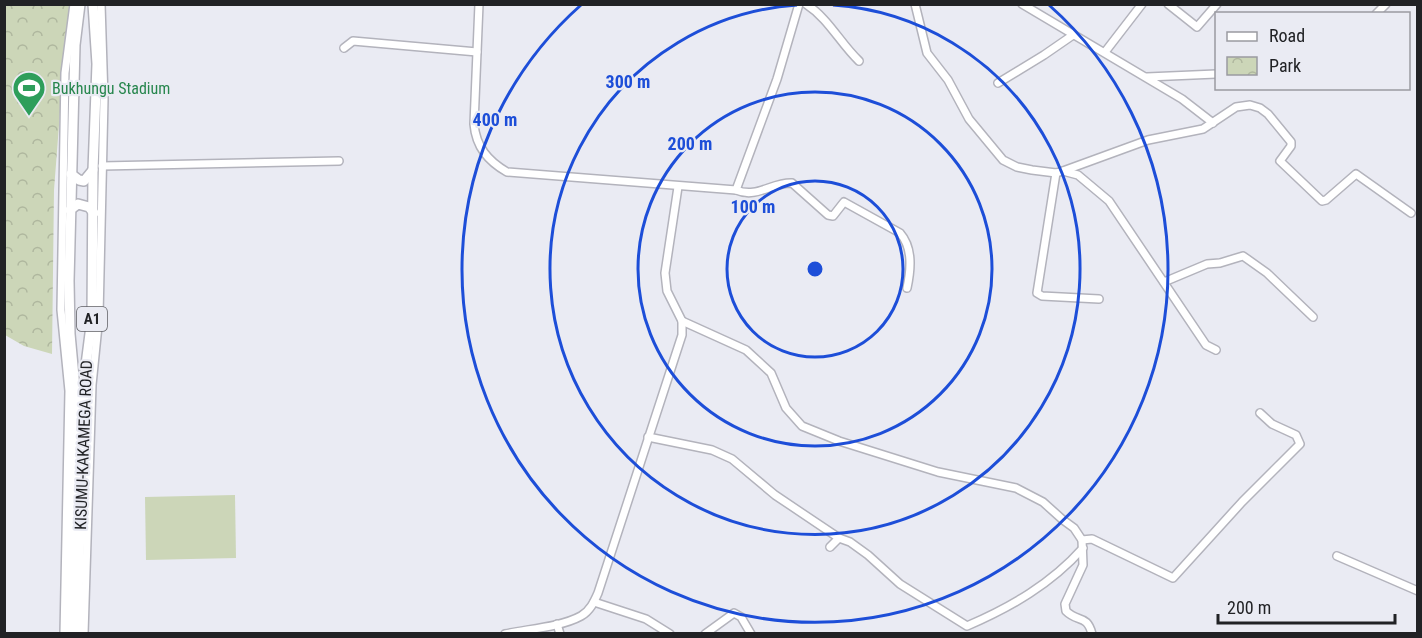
<svg xmlns="http://www.w3.org/2000/svg" width="1422" height="638" font-family="'Roboto Condensed',sans-serif">
	<style>
		.grass { fill: #ccd6b8 }
		.park { fill: url(#park-crowns) }
		.lines { fill: none; stroke-linecap: round; stroke-linejoin: round }
		.minor-casing { stroke: #b3b3bc; stroke-width: 10 }
		.highway-casing { stroke: #b3b3bc; stroke-width: 12 }
		.minor { stroke: #fff; stroke-width: 7 }
		.highway { stroke: #fff; stroke-width: 9 }
		.ring { fill: none; stroke: #1d4ed8; stroke-width: 3 }
		.labels { text-anchor: middle; stroke-width: 4.5; stroke-linejoin: round; paint-order: stroke }
		.shield { fill: #eaebf3; stroke: #5d5e63; stroke-width: 1.5 }
		.shield-label { font-size: 15px; font-weight: bold; fill: #212225 }
		.leisure-label { font-size: 16px; fill: #27864d; stroke: #eaebf3; text-anchor: start }
		.street-label { font-size: 16px; fill: #212225; stroke: #eaebf3 }
		.centre { fill: #1d4ed8; stroke: #eaebf3; stroke-width: 3 }
		.ring-label { font-size: 18px; text-anchor: middle; font-weight: bold; fill: #1d4ed8; stroke: #eaebf3; stroke-width: 4.5; stroke-linejoin: round; paint-order: stroke }
	</style>
	<defs>
		<pattern id="park-crowns" width="20" height="18" patternUnits="userSpaceOnUse" patternTransform="scale(1.5)"><rect width="20" height="18" fill="#ccd6b8"/><path d="M2 6a3 3 0 1 1 6 0M12 15a3 3 0 1 1 6 0" fill="none" stroke="#afb79e"/></pattern>
	</defs>
	<rect width="100%" height="100%" fill="#eaebf3"/>
	<path class="grass" d="M 235,495 L 236,558 L 146,560 L 145,497 Z"/>
	<path class="park" d="M 5,5 L 71,5 L 63,73 L 54,190 L 52,354 L 24,346 L 5,335 Z"/>
	<g class="lines">
		<g class="minor-casing">
			<g id="minor">
				<path d="M 479,4 L 474,124 C 476,147 488,161 507,172 L 736,190 C 757,199 772,182 792,183 L 828,215 L 833,216 L 844,202 L 900,233 C 913,248 911,269 907,288"/>
				<path d="M 806,4 C 829,19 840,43 859,61"/>
				<path d="M 915,4 L 927,53 L 948,80 L 969,119 L 1003,160 L 1017,167 L 1032,170 L 1056,173 L 1063,171 L 1078,175 L 1109,201 L 1206,345 L 1216,350"/>
				<path d="M 1022,4 L 1182,99 L 1213,123"/>
				<path d="M 1168,4 L 1197,27 L 1217,4"/>
				<path d="M 1376,14 L 1386,4"/>
				<path d="M 344,48 L 353,41 L 477,52"/>
				<path d="M 1105,52 L 1142,4"/>
				<path d="M 1147,77 L 1216,74"/>
				<path d="M 998,83 L 1044,55 L 1073,35"/>
				<path d="M 102,166 L 339,161"/>
				<path d="M 1063,171 L 1148,140 L 1203,129 L 1236,107 L 1250,105 L 1260,108 L 1268,114 L 1291,142 L 1291,146 L 1280,161 L 1322,201 L 1326,200 L 1356,174 L 1411,213"/>
				<path d="M 1056,173 L 1037,293 L 1042,296 L 1099,299"/>
				<path d="M 736,190 L 777,79 L 799,4"/>
				<path d="M 1164,282 L 1207,264 L 1220,263 L 1243,256 L 1267,273 L 1313,317"/>
				<path d="M 682,321 L 746,350 L 771,373 L 786,408 L 802,426 L 839,441 L 938,472 L 1016,488 L 1043,502 L 1063,520 L 1074,528 L 1082,540 L 1083,565 L 1065,604 L 1066,611 C 1078,623 1087,614 1092,634"/>
				<path d="M 648,437 L 712,450 L 732,459 L 775,495 L 839,538 L 850,542 L 868,555 L 900,584 L 967,626 C 1011,607 1051,584 1083,548"/>
				<path d="M 1082,540 L 1092,539 L 1173,578 L 1242,502 L 1300,444 L 1296,435 L 1272,424 L 1260,413"/>
				<path d="M 830,547 L 839,538"/>
				<path d="M 1337,556 L 1418,591"/>
				<path d="M 594,602 L 646,619 L 670,634"/>
				<path d="M 557,624 L 560,634"/>
				<path d="M 64,634 L 69,391 L 61,310 L 65,73 L 74,4"/>
				<path d="M 84,634 L 92,385 L 99,316 L 104,99 L 101,4"/>
				<path d="M 505,634 C 528,629 561,627 581,616 C 590,611 594,602 598,593 L 682,335 L 682,321 L 667,291 L 665,273 L 678,187"/>
				<path d="M 705,634 L 734,613 L 741,617 L 751,634"/>
			</g>
		</g>
		<g class="highway-casing">
			<g id="highway">
				<path d="M 71,174 L 79,180 L 84,181 L 93,170"/>
				<path d="M 70,210 L 78,204 L 89,207 L 94,213"/>
				<path d="M 70,634 L 75,388 L 70,334 L 69,281 L 75,45 L 80,4"/>
				<path d="M 77,634 L 84,380 L 92,318 L 93,170 L 97,64 L 93,4"/>
			</g>
		</g>
		<use href="#minor" class="minor"/>
		<use href="#highway" class="highway"/>
	</g>
	<g class="ring">
		<circle cx="815" cy="269" r="88"/>
		<circle cx="815" cy="269" r="177"/>
		<path d="M833 5A265 265 0 1 1 797 5"/>
		<path d="M1049 5A353 353 0 1 1 581 5"/>
	</g>
	<defs>
		<g id="stadium-pin" transform="scale(1.725)"><path d="M0 17L-7.5 6A9.5 9.5 0 1 1 7.5 6Z" fill="#2e9e5b" stroke="#eaebf3"/><path d="M0-5a6.5 5 0 1 0 0 10a6.5 5 0 1 0 0-10ZM-3.5-1.8h7v3.6h-7Z" fill="#fff"/></g>
	</defs>
	<g fill-rule="evenodd">
		<use href="#stadium-pin" x="29" y="88"/>
	</g>
	<g class="labels">
		<rect class="shield" x="77" y="307" width="30" height="24" rx="4.5"/>
		<g class="shield-label">
			<text x="92" y="324">A1</text>
		</g>
		<g class="leisure-label">
			<text x="52" y="94">Bukhungu Stadium</text>
		</g>
		<g class="street-label">
			<text transform="translate(83 445) rotate(-88)" y="6">KISUMU-KAKAMEGA ROAD</text>
		</g>
	</g>
	<circle cx="815" cy="269" r="9" class="centre"/>
	<g class="ring-label">
		<text x="628" y="88">300 m</text>
		<text x="495" y="126">400 m</text>
		<text x="690" y="150">200 m</text>
		<text x="753" y="213">100 m</text>
	</g>
	<rect width="1422" height="638" fill="none" stroke="#212225" stroke-width="12"/>
	<rect x="1215" y="12" width="195" height="78" fill="#eaebf3" stroke="#9a9ba1" stroke-width="1.5"/>
	<rect x="1227" y="32" width="30" height="9" fill="#ffffff" stroke="#9a9ba1" stroke-width="1.5"/>
	<text x="1269" y="42" font-size="18" fill="#212225">Road</text>
	<rect x="1227" y="57" width="30" height="18" fill="url(#park-crowns)" stroke="#9a9ba1" stroke-width="1.5"/>
	<text x="1269" y="72" font-size="18" fill="#212225">Park</text>
	<path d="M1218 614v9h177v-9" fill="none" stroke="#212225" stroke-width="3"/>
	<text x="1227" y="614" font-size="18" fill="#212225" stroke="#eaebf3" stroke-width="4.5" paint-order="stroke">200 m</text>
</svg>
